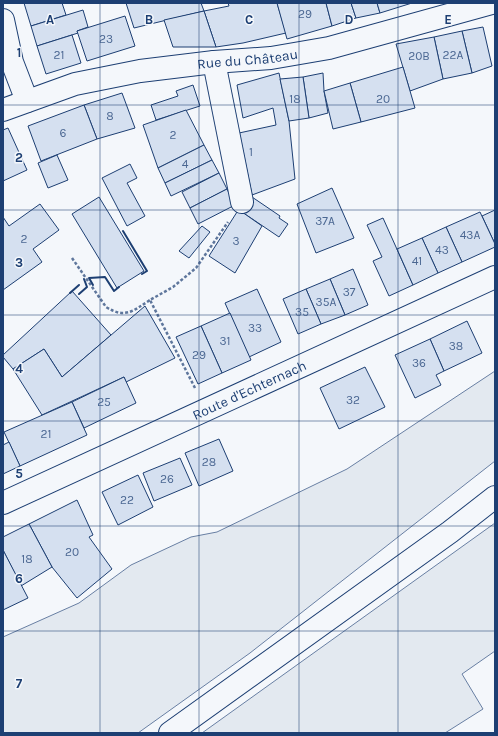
<svg xmlns="http://www.w3.org/2000/svg" width="498" height="736" font-family="Karla,sans-serif">
	<style>
		.green { fill: #e3e9f0; stroke: #687fa3 }
		.building { fill: #d5e0f0; stroke: #1d3f73 }
		.lines { fill: none; stroke-linecap: round; stroke-linejoin: round }
		.street-casing { stroke: #1d3f73; stroke-width: 24 }
		.secondary-casing { stroke: #1d3f73; stroke-width: 24 }
		.primary-casing { stroke: #1d3f73; stroke-width: 24 }
		.path { stroke: #5e769c; stroke-width: 2.5; stroke-dasharray: 3 2; stroke-linecap: butt }
		.street { stroke: #f4f7fb; stroke-width: 22 }
		.secondary { stroke: #f4f7fb; stroke-width: 22 }
		.primary { stroke: #f4f7fb; stroke-width: 22 }
		.wall { stroke: #1d3f73; stroke-width: 2 }
		.grid { fill: none; stroke: #1d3f73; stroke-width: 1; stroke-opacity: 0.55 }
		.labels { text-anchor: middle; stroke-width: 3; stroke-linejoin: round; paint-order: stroke }
		.number-label { font-size: 12px; fill: #4b6792 }
		.street-label { font-size: 14px; fill: #1d3f73; stroke: #f4f7fb }
		.grid-label { font-size: 13px; text-anchor: middle; font-weight: bold; fill: #1d3f73; stroke: #f4f7fb; stroke-width: 3; stroke-linejoin: round; paint-order: stroke }
	</style>
	<rect width="100%" height="100%" fill="#f4f7fb"/>
	<g class="green">
		<path d="M 495,371 L 495,461 L 250,653 L 138,733 L 3,733 L 3,637 L 79,603 L 131,565 L 191,537 L 217,532 L 347,469 Z"/>
		<path d="M 495,523 L 495,651 L 462,674 L 483,709 L 445,733 L 202,733 Z"/>
	</g>
	<g class="building">
		<path d="M 24,3 L 62,3 L 66,15 L 31,26 Z"/>
		<path d="M 126,3 L 201,3 L 204,11 L 134,28 Z"/>
		<path d="M 228,3 L 277,3 L 286,33 L 243,43 L 216,47 L 204,11 L 229,6 Z"/>
		<path d="M 277,3 L 326,3 L 332,26 L 287,39 Z"/>
		<path d="M 326,3 L 351,3 L 356,18 L 332,26 Z"/>
		<path d="M 351,3 L 377,3 L 380,13 L 356,18 Z"/>
		<path d="M 377,3 L 412,3 L 380,13 Z"/>
		<path d="M 83,10 L 88,27 L 77,31 L 78,33 L 37,46 L 31,26 Z"/>
		<path d="M 204,11 L 216,47 L 173,47 L 164,20 Z"/>
		<path d="M 125,16 L 135,46 L 87,61 L 77,31 Z"/>
		<path d="M 483,27 L 492,66 L 472,73 L 462,31 Z"/>
		<path d="M 462,31 L 472,73 L 443,79 L 434,37 Z"/>
		<path d="M 72,35 L 81,63 L 46,74 L 37,46 Z"/>
		<path d="M 434,37 L 443,79 L 410,91 L 396,44 Z"/>
		<path d="M 403,67 L 415,108 L 361,122 L 350,83 Z"/>
		<path d="M 279,73 L 289,121 L 295,179 L 252,195 L 239,133 L 276,125 L 273,108 L 243,118 L 237,85 Z"/>
		<path d="M 323,73 L 324,91 L 328,113 L 309,118 L 303,77 Z"/>
		<path d="M 303,77 L 309,118 L 289,121 L 280,79 Z"/>
		<path d="M 350,83 L 361,122 L 333,129 L 324,91 Z"/>
		<path d="M 193,85 L 200,106 L 156,120 L 151,105 L 178,96 L 176,91 Z"/>
		<path d="M 122,93 L 135,128 L 97,139 L 84,105 Z"/>
		<path d="M 84,105 L 97,139 L 41,161 L 28,126 Z"/>
		<path d="M 186,110 L 204,145 L 158,168 L 143,125 Z"/>
		<path d="M 8,128 L 27,170 L 3,181 L 3,130 Z"/>
		<path d="M 204,145 L 212,160 L 165,183 L 158,168 Z"/>
		<path d="M 57,155 L 68,180 L 48,188 L 38,163 Z"/>
		<path d="M 212,160 L 219,173 L 171,196 L 165,183 Z"/>
		<path d="M 130,164 L 137,178 L 127,183 L 145,216 L 127,226 L 102,178 Z"/>
		<path d="M 219,173 L 227,189 L 190,208 L 182,192 Z"/>
		<path d="M 332,188 L 354,238 L 316,253 L 297,204 Z"/>
		<path d="M 227,189 L 235,205 L 198,224 L 190,208 Z"/>
		<path d="M 99,197 L 144,271 L 117,288 L 72,214 Z"/>
		<path d="M 252,197 L 280,216 L 279,218 L 288,224 L 279,237 L 242,212 Z"/>
		<path d="M 40,204 L 59,230 L 33,249 L 42,262 L 3,290 L 3,217 L 9,226 Z"/>
		<path d="M 495,210 L 495,244 L 482,216 Z"/>
		<path d="M 237,212 L 242,212 L 262,226 L 235,273 L 209,256 Z"/>
		<path d="M 480,212 L 495,244 L 495,247 L 462,262 L 446,227 Z"/>
		<path d="M 383,218 L 413,285 L 389,296 L 373,261 L 382,257 L 367,225 Z"/>
		<path d="M 202,226 L 210,232 L 189,258 L 179,251 Z"/>
		<path d="M 446,227 L 462,262 L 438,273 L 422,238 Z"/>
		<path d="M 422,238 L 438,273 L 413,285 L 397,249 Z"/>
		<path d="M 353,269 L 368,305 L 345,315 L 330,279 Z"/>
		<path d="M 330,279 L 345,315 L 321,324 L 306,289 Z"/>
		<path d="M 257,289 L 281,342 L 249,357 L 225,303 Z"/>
		<path d="M 306,289 L 321,324 L 298,334 L 283,299 Z"/>
		<path d="M 72,291 L 111,335 L 62,377 L 44,349 L 13,369 L 3,357 L 3,355 Z"/>
		<path d="M 145,306 L 175,358 L 126,382 L 124,377 L 42,415 L 13,369 L 44,349 L 62,377 Z"/>
		<path d="M 230,313 L 251,360 L 222,373 L 201,326 Z"/>
		<path d="M 467,321 L 482,353 L 444,371 L 430,339 Z"/>
		<path d="M 201,326 L 222,373 L 198,384 L 176,337 Z"/>
		<path d="M 430,339 L 444,371 L 436,375 L 441,385 L 415,398 L 395,355 Z"/>
		<path d="M 365,367 L 385,407 L 339,429 L 320,388 Z"/>
		<path d="M 124,377 L 136,403 L 84,428 L 72,402 Z"/>
		<path d="M 72,402 L 87,435 L 20,466 L 4,432 Z"/>
		<path d="M 219,439 L 233,471 L 199,486 L 185,453 Z"/>
		<path d="M 9,442 L 20,466 L 3,474 L 3,445 Z"/>
		<path d="M 180,458 L 192,485 L 154,501 L 143,473 Z"/>
		<path d="M 138,475 L 153,507 L 118,525 L 102,492 Z"/>
		<path d="M 77,500 L 93,535 L 89,537 L 112,569 L 77,598 L 52,567 L 29,524 Z"/>
		<path d="M 29,524 L 52,567 L 21,586 L 3,550 L 3,537 Z"/>
		<path d="M 3,550 L 28,598 L 3,610 Z"/>
	</g>
	<g class="lines">
		<g class="street-casing">
			<g id="street">
				<path d="M 3,20 L 12,62 L 27,101"/>
				<path d="M 214,62 L 242,202"/>
				<path id="s1" d="M 3,110 L 75,84 L 140,71 L 214,62 L 271,58 L 329,48 L 492,3"/>
			</g>
		</g>
		<g class="secondary-casing">
			<g id="secondary">
				<path id="s2" d="M 3,503 L 495,277"/>
			</g>
		</g>
		<g class="primary-casing">
			<path id="primary" d="M 170,733 L 450,532 L 495,497"/>
		</g>
		<g class="path">
			<path d="M 72,258 L 106,307 C 125,319 133,311 150,300"/>
			<path d="M 195,388 L 150,300 L 173,287 L 196,268 L 228,222"/>
		</g>
		<use href="#street" class="street"/>
		<use href="#secondary" class="secondary"/>
		<use href="#primary" class="primary"/>
		<g class="wall">
			<path d="M 123,231 L 147,271 L 142,274"/>
			<path d="M 93,285 L 89,278 L 105,277 L 114,291 L 119,287"/>
			<path d="M 70,293 L 79,285"/>
			<path d="M 79,294 L 87,287 L 84,279"/>
		</g>
	</g>
	<path class="grid" d="M 100,3 L 100,733M 199,3 L 199,733M 299,3 L 299,733M 398,3 L 398,733M 3,105 L 495,105M 3,210 L 495,210M 3,315 L 495,315M 3,421 L 495,421M 3,526 L 495,526M 3,631 L 495,631"/>
	<g class="labels">
		<g class="number-label">
			<text x="305" y="18">29</text>
			<text x="106" y="43">23</text>
			<text x="59" y="59">21</text>
			<text x="453" y="59">22A</text>
			<text x="419" y="60">20B</text>
			<text x="295" y="103">18</text>
			<text x="383" y="103">20</text>
			<text x="110" y="120">8</text>
			<text x="63" y="137">6</text>
			<text x="173" y="139">2</text>
			<text x="251" y="156">1</text>
			<text x="185" y="168">4</text>
			<text x="325" y="225">37A</text>
			<text x="470" y="239">43A</text>
			<text x="24" y="243">2</text>
			<text x="236" y="245">3</text>
			<text x="442" y="254">43</text>
			<text x="417" y="265">41</text>
			<text x="349" y="296">37</text>
			<text x="326" y="306">35A</text>
			<text x="302" y="316">35</text>
			<text x="255" y="332">33</text>
			<text x="225" y="345">31</text>
			<text x="456" y="350">38</text>
			<text x="199" y="359">29</text>
			<text x="419" y="367">36</text>
			<text x="353" y="404">32</text>
			<text x="104" y="406">25</text>
			<text x="46" y="438">21</text>
			<text x="209" y="466">28</text>
			<text x="167" y="483">26</text>
			<text x="127" y="504">22</text>
			<text x="72" y="556">20</text>
			<text x="27" y="563">18</text>
		</g>
		<g class="street-label">
			<text dy="5" stroke="none"><textPath href="#s1" startOffset="251">Rue du Château</textPath></text>
			<text dy="5" stroke="none"><textPath href="#s2" startOffset="271">Route d'Echternach</textPath></text>
		</g>
	</g>
	<g class="grid-label">
		<text x="50" y="24">A</text>
		<text x="149" y="24">B</text>
		<text x="249" y="24">C</text>
		<text x="349" y="24">D</text>
		<text x="448" y="24">E</text>
		<text x="19" y="57">1</text>
		<text x="19" y="162">2</text>
		<text x="19" y="267">3</text>
		<text x="19" y="373">4</text>
		<text x="19" y="478">5</text>
		<text x="19" y="583">6</text>
		<text x="19" y="688">7</text>
	</g>
	<rect width="498" height="736" fill="none" stroke="#1d3f73" stroke-width="8"/>
</svg>
